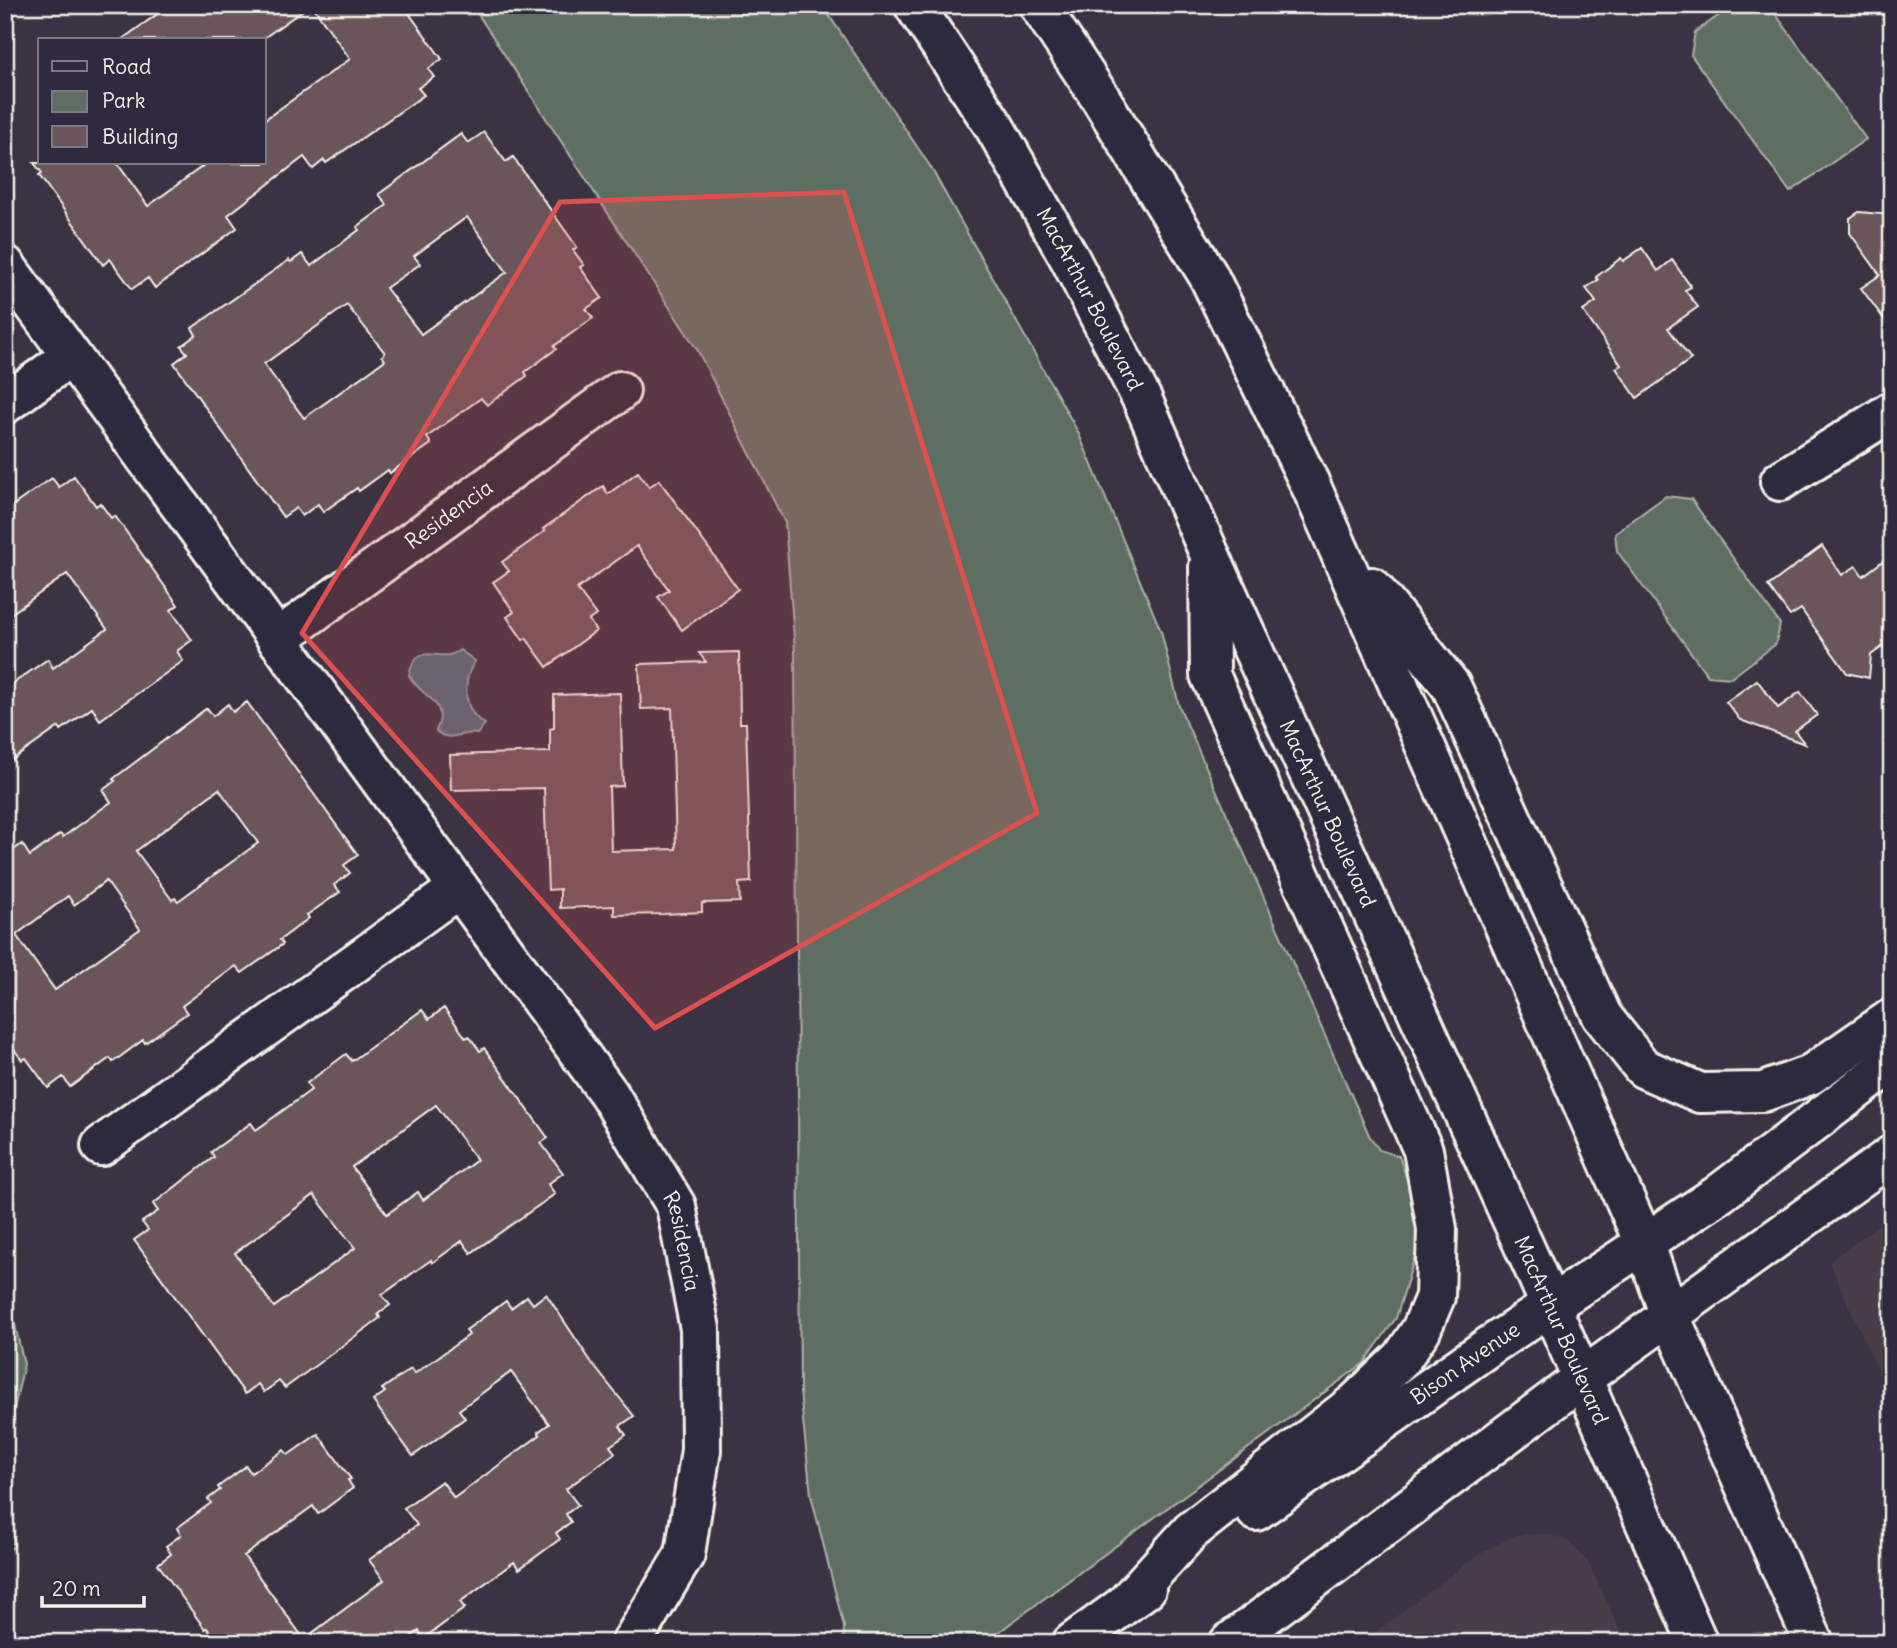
<svg xmlns="http://www.w3.org/2000/svg" width="1897" height="1648" font-family="Delius,sans-serif">
	<style>
		.built { fill: #493d4a }
		.green { fill: #5f6e64; stroke: #aab0a6; stroke-width: 2 }
		.water { fill: #4f6779; stroke: #919ea5; stroke-width: 2 }
		.building { fill: #6a555a; stroke: #f4f1e8; stroke-width: 2; fill-rule: evenodd }
		.lines { fill: none; stroke-linecap: round; stroke-linejoin: round }
		.minor-casing { stroke: #f4f1e8; stroke-width: 44 }
		.major-casing { stroke: #f4f1e8; stroke-width: 44 }
		.minor { stroke: #2f2a3d; stroke-width: 38 }
		.major { stroke: #2f2a3d; stroke-width: 38 }
		.marked { fill: #dc504e; fill-opacity: 0.2; stroke: #dc504e; stroke-width: 5; stroke-linejoin: round }
		.labels { text-anchor: middle; stroke-width: 7; stroke-linejoin: round; paint-order: stroke }
		.street-label { font-size: 21px; fill: #f4f1e8; stroke: #2f2a3d }
	</style>
	<rect width="100%" height="100%" fill="#3b3343"/>
	<filter id="ink" filterUnits="userSpaceOnUse"><feTurbulence type="fractalNoise" baseFrequency=".0143" numOctaves="2"/><feDisplacementMap in="SourceGraphic" scale="14" xChannelSelector="R" yChannelSelector="G"/><feConvolveMatrix kernelMatrix="1 2 1 2 8 2 1 2 1" color-interpolation-filters="sRGB"/></filter>
	<g filter="url(#ink)">
		<g class="built">
			<path d="M 1892,1215 L 1892,1401 L 1829,1262 Z"/>
			<path d="M 1547,1534 L 1568,1541 L 1588,1562 L 1626,1643 L 1361,1643 L 1479,1554 L 1516,1535 Z"/>
		</g>
		<g class="green">
			<path d="M 472,5 L 822,5 L 930,166 L 1078,432 L 1161,631 L 1179,706 L 1369,1135 L 1379,1150 L 1399,1156 L 1414,1199 L 1418,1246 L 1396,1318 L 1364,1363 L 984,1643 L 843,1643 L 844,1627 L 811,1495 L 800,1392 L 795,651 L 785,523 L 698,351 Z"/>
			<path d="M 1734,5 L 1769,5 L 1866,139 L 1790,192 L 1691,55 L 1695,32 Z"/>
			<path d="M 1666,496 L 1691,499 L 1780,624 L 1776,644 L 1731,678 L 1708,676 L 1617,551 L 1615,533 Z"/>
			<path d="M 5,1282 L 24,1364 L 5,1449 Z"/>
			<path d="M 5,1453 L 14,1546 L 5,1554 Z"/>
		</g>
		<path class="water" d="M 460,650 L 475,661 C 462,681 462,711 485,724 L 477,734 C 461,730 450,744 436,731 C 451,700 419,697 409,675 C 417,637 439,666 460,650 Z"/>
		<g class="building">
			<path d="M 170,5 L 310,5 L 261,40 L 121,40 Z"/>
			<path d="M 312,5 L 403,5 L 442,59 L 428,69 L 434,77 L 418,88 L 424,95 L 326,163 L 324,160 L 313,169 L 304,157 L 228,215 L 237,228 L 155,288 L 148,278 L 132,289 L 110,259 L 103,265 L 39,175 L 42,173 L 34,163 L 117,163 L 148,206 L 207,163 L 264,163 L 264,120 L 350,59 Z"/>
			<path d="M 484,132 L 506,162 L 513,157 L 577,247 L 573,250 L 584,265 L 580,267 L 602,298 L 586,309 L 593,318 L 554,346 L 556,349 L 525,372 L 527,376 L 487,405 L 481,398 L 427,437 L 431,444 L 390,473 L 388,470 L 359,491 L 357,488 L 323,512 L 318,504 L 302,516 L 296,508 L 283,517 L 174,363 L 187,353 L 181,346 L 196,335 L 192,328 L 289,260 L 291,262 L 302,254 L 311,266 L 359,230 L 357,227 L 387,205 L 379,194 L 461,134 L 468,143 ZM 467,217 L 507,272 L 421,334 L 386,288 L 420,264 L 414,256 ZM 347,305 L 385,353 L 382,356 L 385,360 L 304,418 L 264,364 Z"/>
			<path d="M 1859,212 L 1892,215 L 1892,330 L 1861,288 L 1880,275 L 1850,233 L 1850,218 Z"/>
			<path d="M 1642,248 L 1658,271 L 1672,260 L 1691,287 L 1685,290 L 1698,307 L 1668,328 L 1691,359 L 1637,398 L 1616,368 L 1621,365 L 1583,311 L 1596,302 L 1586,288 L 1598,280 L 1596,277 L 1621,258 L 1623,261 Z"/>
			<path d="M 638,472 L 649,487 L 659,480 L 738,589 L 682,630 L 658,597 L 669,590 L 637,546 L 577,589 L 596,615 L 589,620 L 596,631 L 547,667 L 526,638 L 523,640 L 507,617 L 514,612 L 493,582 L 509,571 L 502,562 L 545,531 L 543,529 L 603,486 L 608,494 Z"/>
			<path d="M 74,476 L 96,506 L 100,503 L 111,518 L 115,516 L 178,605 L 171,610 L 192,640 L 177,651 L 183,661 L 100,720 L 92,708 L 61,730 L 59,727 L 5,765 L 5,689 L 48,659 L 53,668 L 107,629 L 67,574 L 5,618 L 5,511 L 52,478 L 59,487 Z"/>
			<path d="M 1822,546 L 1842,575 L 1856,566 L 1863,576 L 1892,554 L 1892,640 L 1871,655 L 1869,678 L 1847,673 L 1801,609 L 1790,616 L 1768,586 Z"/>
			<path d="M 739,652 L 740,723 L 746,723 L 751,882 L 739,883 L 740,902 L 702,903 L 702,912 L 664,914 L 614,915 L 614,906 L 560,908 L 560,889 L 548,890 L 544,788 L 451,790 L 450,755 L 550,752 L 550,729 L 554,728 L 554,695 L 620,693 L 623,786 L 609,787 L 611,851 L 676,849 L 672,708 L 641,709 L 639,664 L 706,662 L 699,653 Z"/>
			<path d="M 1757,680 L 1778,708 L 1800,692 L 1817,715 L 1795,731 L 1805,744 L 1740,720 L 1726,702 Z"/>
			<path d="M 247,702 L 358,855 L 344,865 L 350,873 L 334,885 L 340,892 L 307,915 L 309,918 L 280,940 L 283,944 L 242,973 L 236,966 L 182,1006 L 187,1013 L 145,1043 L 143,1040 L 113,1062 L 110,1058 L 70,1087 L 63,1077 L 48,1088 L 26,1058 L 22,1060 L 5,1037 L 5,856 L 22,844 L 30,856 L 60,834 L 63,837 L 111,802 L 103,790 L 115,781 L 113,779 L 207,708 L 213,716 L 228,704 L 233,712 ZM 219,789 L 258,843 L 178,901 L 175,898 L 172,900 L 136,851 ZM 106,881 L 140,929 L 55,990 L 16,935 L 68,896 L 74,905 Z"/>
			<path d="M 444,1008 L 466,1038 L 469,1036 L 480,1051 L 484,1048 L 548,1138 L 541,1143 L 563,1173 L 548,1184 L 555,1194 L 471,1253 L 462,1241 L 432,1263 L 431,1260 L 382,1295 L 390,1305 L 378,1314 L 380,1318 L 285,1388 L 279,1381 L 264,1392 L 258,1384 L 245,1394 L 134,1240 L 148,1230 L 142,1222 L 158,1211 L 153,1204 L 214,1157 L 211,1152 L 251,1123 L 256,1130 L 311,1090 L 307,1083 L 346,1054 L 352,1061 L 422,1010 L 429,1019 ZM 436,1105 L 477,1160 L 423,1200 L 418,1192 L 387,1214 L 352,1167 ZM 314,1195 L 355,1248 L 274,1307 L 235,1253 Z"/>
			<path d="M 546,1294 L 594,1366 L 634,1416 L 620,1426 L 626,1435 L 610,1446 L 615,1453 L 566,1489 L 578,1505 L 566,1514 L 571,1522 L 556,1533 L 560,1539 L 519,1569 L 514,1562 L 460,1602 L 465,1608 L 424,1638 L 419,1631 L 402,1643 L 218,1643 L 207,1628 L 205,1629 L 158,1564 L 171,1554 L 166,1546 L 181,1535 L 177,1528 L 211,1503 L 208,1499 L 220,1490 L 218,1487 L 246,1466 L 251,1473 L 284,1450 L 288,1455 L 318,1434 L 351,1479 L 348,1480 L 353,1488 L 318,1514 L 313,1506 L 244,1556 L 304,1639 L 384,1580 L 369,1560 L 417,1525 L 404,1508 L 442,1481 L 454,1498 L 540,1435 L 538,1432 L 549,1424 L 511,1372 L 459,1410 L 465,1418 L 413,1456 L 373,1401 L 385,1392 L 382,1389 L 411,1369 L 414,1374 L 469,1335 L 466,1330 L 506,1301 L 511,1308 L 527,1296 L 533,1304 Z"/>
		</g>
		<g class="lines">
			<g class="minor-casing">
				<g id="minor">
					<path id="s1" d="M 5,265 L 609,1094 L 676,1206 L 700,1329 L 701,1450 L 685,1554 L 631,1643"/>
					<path d="M 5,404 L 71,356"/>
					<path d="M 1780,481 L 1892,411"/>
					<path id="s2" d="M 277,639 L 620,391"/>
					<path d="M 101,1146 L 459,888"/>
				</g>
			</g>
			<g class="major-casing">
				<g id="major">
					<path id="s3" d="M 914,5 L 994,126 L 1070,259 L 1143,401 L 1209,553 L 1533,1266 L 1698,1643"/>
					<path d="M 1039,5 L 1101,99 L 1208,275 L 1310,484 L 1645,1245 L 1670,1316 L 1814,1643"/>
					<path d="M 1372,587 L 1451,686 L 1602,1016 L 1643,1068 L 1700,1093 L 1763,1092 L 1810,1075 L 1892,1018"/>
					<path id="s4" d="M 1256,1511 L 1491,1345 L 1719,1194 L 1892,1063"/>
					<path d="M 1125,1604 L 1191,1531 L 1356,1402 L 1402,1358 L 1421,1330 L 1435,1297 L 1437,1229 L 1423,1150 L 1210,675 L 1209,566"/>
					<path d="M 1072,1643 L 1146,1589"/>
					<path d="M 1229,1643 L 1581,1379 L 1892,1155"/>
				</g>
			</g>
			<use href="#minor" class="minor"/>
			<use href="#major" class="major"/>
		</g>
	</g>
	<path class="marked" d="M 844,192 L 1037,813 L 655,1028 L 302,633 L 560,202 Z"/>
	<g class="labels">
		<g class="street-label">
			<text dy="7" stroke="none"><textPath href="#s3" startOffset="343">MacArthur Boulevard</textPath></text>
			<text dy="7" stroke="none"><textPath href="#s2" startOffset="212">Residencia</textPath></text>
			<text dy="7" stroke="none"><textPath href="#s3" startOffset="910">MacArthur Boulevard</textPath></text>
			<text dy="7" stroke="none"><textPath href="#s1" startOffset="1192">Residencia</textPath></text>
			<text dy="7" stroke="none"><textPath href="#s3" startOffset="1477">MacArthur Boulevard</textPath></text>
			<text dy="7" stroke="none"><textPath href="#s4" startOffset="256">Bison Avenue</textPath></text>
		</g>
	</g>
	<rect width="1897" height="1648" fill="none" stroke="#2f2a3d" stroke-width="28"/>
	<rect x="14" y="14" width="1869" height="1620" fill="none" stroke="#f4f1e8" stroke-width="2.5" filter="url(#ink)"/>
	<rect x="38" y="38" width="228" height="126" fill="#2f2a3d" stroke="#7e7a81" stroke-width="2"/>
	<rect x="52" y="61" width="35" height="10" fill="#2f2a3d" stroke="#7e7a81" stroke-width="2"/>
	<text x="102" y="74" font-size="21" fill="#f4f1e8">Road</text>
	<rect x="52" y="91" width="35" height="21" fill="#5f6e64" stroke="#7e7a81" stroke-width="2"/>
	<text x="102" y="108" font-size="21" fill="#f4f1e8">Park</text>
	<rect x="52" y="126" width="35" height="21" fill="#6a555a" stroke="#7e7a81" stroke-width="2"/>
	<text x="102" y="144" font-size="21" fill="#f4f1e8">Building</text>
	<path d="M42 1596v10h102v-10" fill="none" stroke="#f4f1e8" stroke-width="3.5"/>
	<text x="52" y="1596" font-size="21" fill="#f4f1e8" stroke="#2f2a3d" stroke-width="5" paint-order="stroke">20 m</text>
</svg>
